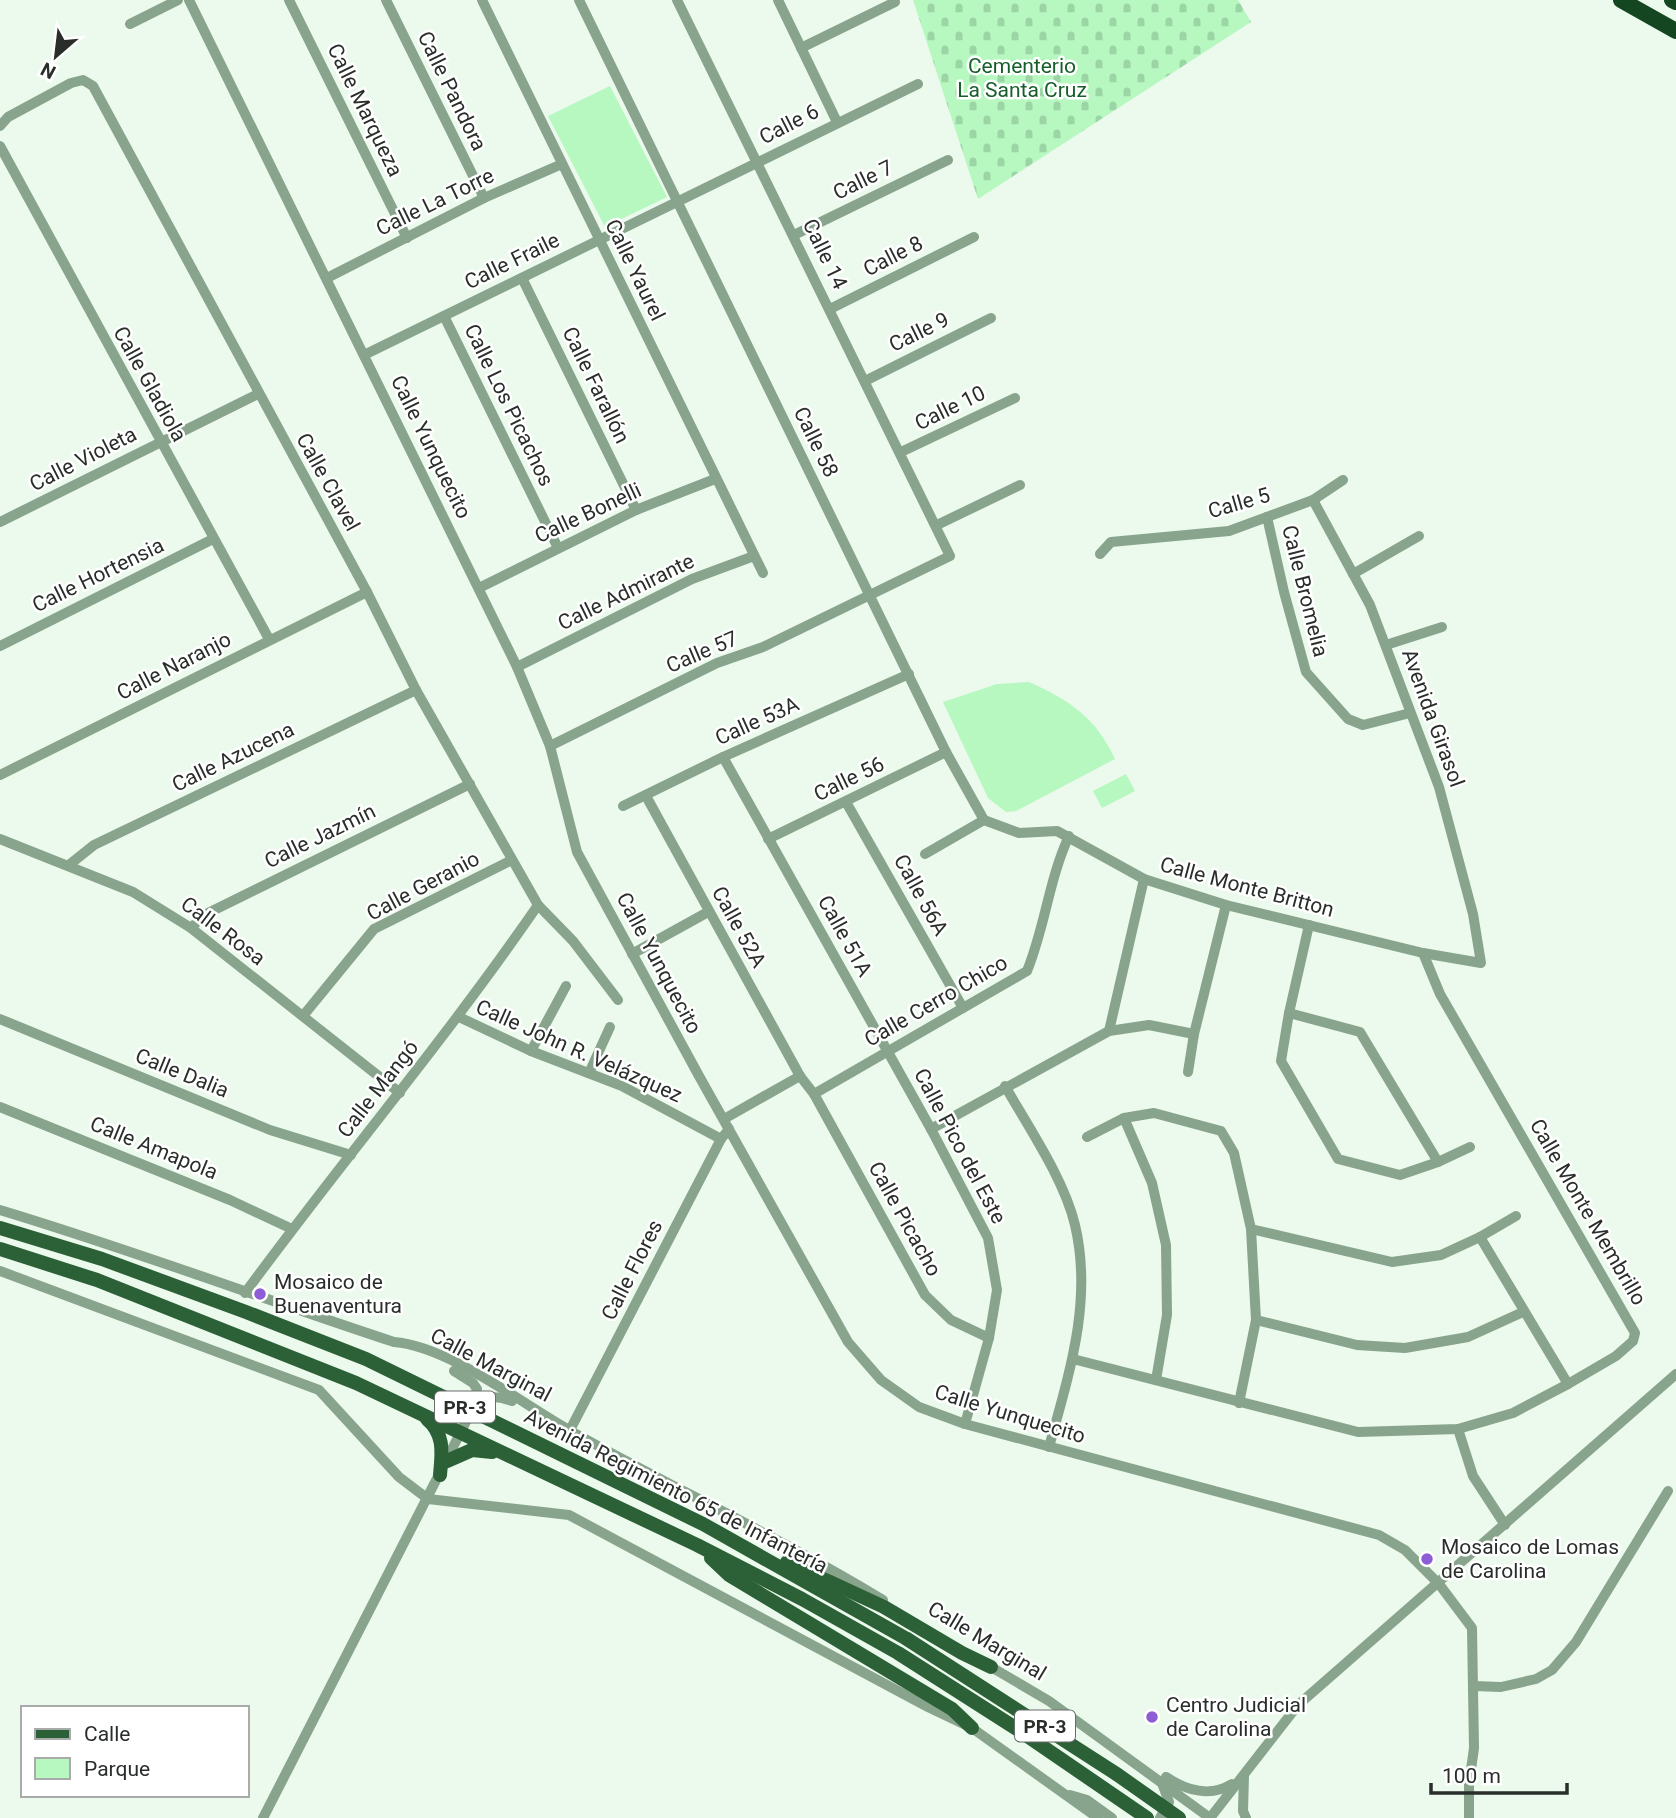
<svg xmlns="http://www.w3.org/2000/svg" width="1676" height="1818" font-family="Roboto,sans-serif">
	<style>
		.cemetery { fill: url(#cemetery-stones) }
		.green { fill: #b6f8c0 }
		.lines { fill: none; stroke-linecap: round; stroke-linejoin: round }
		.minor { stroke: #88a48c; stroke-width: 10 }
		.major { stroke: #2c6137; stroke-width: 14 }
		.highway { stroke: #144721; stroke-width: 16 }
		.major-bridge { stroke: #2c6137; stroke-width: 14 }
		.poi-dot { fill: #8d5dd6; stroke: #fff; stroke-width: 2.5 }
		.labels { text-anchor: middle; stroke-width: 5; stroke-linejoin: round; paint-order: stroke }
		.shield { fill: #fff; stroke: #696d6a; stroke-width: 2 }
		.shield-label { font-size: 19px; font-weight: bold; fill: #292e2a }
		.park-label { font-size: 21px; fill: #165f2b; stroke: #fff }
		.street-label { font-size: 21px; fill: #292e2a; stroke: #fff }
		.poi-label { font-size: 21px; fill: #292e2a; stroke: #fff; text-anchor: start }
	</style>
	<defs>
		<pattern id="cemetery-stones" width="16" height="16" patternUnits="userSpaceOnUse" patternTransform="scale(1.75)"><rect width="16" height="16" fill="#b6f8c0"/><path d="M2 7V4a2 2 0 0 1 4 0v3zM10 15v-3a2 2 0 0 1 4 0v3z" fill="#9cd5a5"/></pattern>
	</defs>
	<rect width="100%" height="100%" fill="#ecf9ed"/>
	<path class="cemetery" d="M 913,0 L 1238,0 L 1251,22 L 978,199 Z"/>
	<g class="green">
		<path d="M 610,86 L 667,197 L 605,227 L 548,116 Z"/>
		<path d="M 1029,682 C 1071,701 1095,717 1115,759 L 1016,811 L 1006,812 L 988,798 L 943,702 L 997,684 Z"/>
		<path d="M 1126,774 L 1135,791 L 1102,808 L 1093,791 Z"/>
	</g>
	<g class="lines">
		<g class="minor">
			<path d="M 189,0 L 517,667 L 550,746 L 577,852 L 699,1076 L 848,1342 L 881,1380 L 919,1407 L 965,1424 L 1379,1535 L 1405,1550 L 1439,1584 L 1472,1628 L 1474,1748 L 1469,1784 L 1469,1818"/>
			<path d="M 289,0 L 407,238"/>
			<path d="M 386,0 L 484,198"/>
			<path d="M 482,0 L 763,573"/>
			<path d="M 579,0 L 946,752 L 984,820 L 1019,833 L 1057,831 L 1144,879 L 1226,905 L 1423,953 L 1481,963 L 1473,914 L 1439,787 L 1370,605 L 1313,500"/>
			<path d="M 778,0 L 837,122"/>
			<path d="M 130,24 L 178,0"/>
			<path d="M 801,48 L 895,2"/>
			<path d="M 0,126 L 8,117 L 71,83 L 83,80 L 93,86 L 367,592 L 416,690 L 538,905 L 573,941 L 618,1000"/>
			<path d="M 0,146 L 269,639"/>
			<path d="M 794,235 L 948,160"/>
			<path d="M 327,278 L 484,198 L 562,164"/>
			<path d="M 522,278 L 636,510"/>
			<path d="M 830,309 L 974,237"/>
			<path d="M 444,316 L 558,548"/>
			<path d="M 364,355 L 918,84"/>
			<path d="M 865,381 L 991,318"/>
			<path d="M 901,452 L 1015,398"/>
			<path d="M 1267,517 L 1284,592 L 1306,672 L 1348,719 L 1363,725 L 1410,713"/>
			<path d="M 0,522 L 258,394"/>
			<path d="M 937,525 L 1020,485"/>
			<path d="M 1100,554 L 1111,542 L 1229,531 L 1313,500 L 1343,480"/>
			<path d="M 1353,574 L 1419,536"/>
			<path d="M 479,588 L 636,510 L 715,479"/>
			<path d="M 1386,645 L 1442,627"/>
			<path d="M 0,646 L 213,539"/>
			<path d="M 517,667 L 692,579 L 754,556"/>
			<path d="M 550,746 L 717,663 L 763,647 L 950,556 L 677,0"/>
			<path d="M 723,757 L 931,1129 L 988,1238 L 997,1290 L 989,1338 L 965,1424"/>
			<path d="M 0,775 L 367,592"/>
			<path d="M 646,796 L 800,1076 L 814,1094 L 925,1295 L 951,1320 L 989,1338"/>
			<path d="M 846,802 L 963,1008"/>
			<path d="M 623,806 L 723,757 L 909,674"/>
			<path d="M 0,839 L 133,892 L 191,928 L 400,1093"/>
			<path d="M 768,839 L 946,752"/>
			<path d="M 925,854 L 984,820"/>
			<path d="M 69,865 L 94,845 L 416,690"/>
			<path d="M 1309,925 L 1289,1013 L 1281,1061 L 1338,1159 L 1400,1175 L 1438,1162 L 1470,1147"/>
			<path d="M 191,928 L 204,915 L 470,784"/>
			<path d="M 632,954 L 708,912"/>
			<path d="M 1289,1013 L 1360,1032 L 1438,1162"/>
			<path d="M 303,1016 L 374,929 L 512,860"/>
			<path d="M 459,1017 L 531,1051 L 622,1086 L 721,1139"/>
			<path d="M 0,1019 L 270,1130 L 351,1155"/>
			<path d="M 1109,1031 L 1144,879"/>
			<path d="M 531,1051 L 566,986"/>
			<path d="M 1188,1072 L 1194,1034 L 1226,905"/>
			<path d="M 589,1073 L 610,1027"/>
			<path d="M 1005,1086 C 1029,1128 1064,1179 1075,1225 C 1093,1301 1069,1374 1049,1447"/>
			<path d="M 814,1094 L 1027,971 C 1045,927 1049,879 1069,836"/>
			<path d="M 0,1107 L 230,1200 L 292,1229"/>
			<path d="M 1124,1118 L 1152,1183 L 1166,1245 L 1167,1315 L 1156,1380"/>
			<path d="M 724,1119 L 800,1076"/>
			<path d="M 931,1129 L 1109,1031 L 1149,1025 L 1194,1034"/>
			<path d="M 1087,1137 L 1124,1118 L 1154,1113 L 1221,1131 L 1234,1153 L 1251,1229 L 1256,1320 L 1239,1403"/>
			<path d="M 0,1210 C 133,1250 263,1299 394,1342 C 448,1346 521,1403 569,1430 C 673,1488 781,1538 883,1600"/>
			<path d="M 1251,1229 L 1392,1262 L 1441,1255 L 1480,1237 L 1516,1216"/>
			<path d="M 1480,1237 L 1568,1384"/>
			<path d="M 0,1271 L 319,1390 L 399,1477 L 428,1499 L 569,1515 L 928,1707 L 972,1728 L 1098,1818"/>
			<path d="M 245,1293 C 341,1162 446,1039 538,905"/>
			<path d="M 1256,1320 L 1357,1345 L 1405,1348 L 1468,1337 L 1523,1312"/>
			<path d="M 1073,1359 L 1358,1432 L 1458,1429 L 1513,1413 L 1568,1384 L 1616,1356 L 1633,1341 L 1635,1333 L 1440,994 L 1423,953"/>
			<path d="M 474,1408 C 487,1395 495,1395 512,1401"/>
			<path d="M 1458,1429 L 1473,1476 L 1505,1525"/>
			<path d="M 570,1430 L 721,1139 L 729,1129"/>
			<path d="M 986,1664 L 1049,1701 L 1210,1818"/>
			<path d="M 1474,1686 L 1501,1687 L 1536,1679 L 1552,1670 L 1576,1642 L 1668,1491"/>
			<path d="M 1244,1776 L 1243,1811 L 1246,1818"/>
			<path d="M 1166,1777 C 1187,1791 1211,1797 1232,1784"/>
			<path d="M 1070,1795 L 1087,1800 L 1112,1818"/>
			<path d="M 263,1818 L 472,1410 L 477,1389 L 473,1383 L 454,1371"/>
			<path d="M 1160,1818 L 1169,1802 L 1162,1783"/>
			<path d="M 1210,1818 L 1298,1705 L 1676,1374"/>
		</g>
		<g class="major">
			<path d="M 0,1228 L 102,1259 L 246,1312 L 366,1359 L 703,1524 L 907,1639"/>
			<path d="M 0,1249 L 97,1280 L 356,1383 L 697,1545 L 802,1599 L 898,1653 L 1017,1729 L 1147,1818"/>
			<path d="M 427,1419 C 445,1434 442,1453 440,1475"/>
			<path d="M 447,1461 L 472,1450 L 492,1452"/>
			<path d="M 711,1558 L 729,1575 L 952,1709 L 972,1728"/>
			<path d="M 787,1562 L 884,1607 L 962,1653 L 991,1667"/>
		</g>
		<g class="highway">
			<path d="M 1621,0 L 1676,31"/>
			<path d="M 1672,0 L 1676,2"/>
		</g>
		<path class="major-bridge" d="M 907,1639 L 1118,1775 L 1179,1818"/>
	</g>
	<g class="poi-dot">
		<circle cx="260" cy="1294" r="7"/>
		<circle cx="1427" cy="1559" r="7"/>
		<circle cx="1152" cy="1717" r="7"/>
	</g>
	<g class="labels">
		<g class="shield">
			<rect x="435" y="1391.5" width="60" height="31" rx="5"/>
			<rect x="1015" y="1710.5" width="60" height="31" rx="5"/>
		</g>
		<g class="shield-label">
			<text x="465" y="1414">PR-3</text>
			<text x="1045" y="1733">PR-3</text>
		</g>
		<g class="park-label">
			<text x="1022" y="73">Cementerio<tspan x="1022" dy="24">La Santa Cruz</tspan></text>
		</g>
		<g class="street-label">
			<text transform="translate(452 91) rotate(64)" y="7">Calle Pandora</text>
			<text transform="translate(365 110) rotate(64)" y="7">Calle Marqueza</text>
			<text transform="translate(789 124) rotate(-27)" y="7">Calle 6</text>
			<text transform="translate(863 180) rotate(-26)" y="7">Calle 7</text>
			<text transform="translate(435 202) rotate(-26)" y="7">Calle La Torre</text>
			<text transform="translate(825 254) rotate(64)" y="7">Calle 14</text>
			<text transform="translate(893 256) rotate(-27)" y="7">Calle 8</text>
			<text transform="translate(512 261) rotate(-26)" y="7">Calle Fraile</text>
			<text transform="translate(635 270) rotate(64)" y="7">Calle Yaurel</text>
			<text transform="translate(919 332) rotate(-26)" y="7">Calle 9</text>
			<text transform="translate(150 384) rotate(61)" y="7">Calle Gladiola</text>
			<text transform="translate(596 385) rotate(64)" y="7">Calle Farallón</text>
			<text transform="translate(509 405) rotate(64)" y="7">Calle Los Picachos</text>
			<text transform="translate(950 408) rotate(-26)" y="7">Calle 10</text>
			<text transform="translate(816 442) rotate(64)" y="7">Calle 58</text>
			<text transform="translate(431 447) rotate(64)" y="7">Calle Yunquecito</text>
			<text transform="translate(83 459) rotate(-27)" y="7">Calle Violeta</text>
			<text transform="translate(328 482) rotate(61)" y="7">Calle Clavel</text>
			<text transform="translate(1239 503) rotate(-16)" y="7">Calle 5</text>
			<text transform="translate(588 513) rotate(-25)" y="7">Calle Bonelli</text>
			<text transform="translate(98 575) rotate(-26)" y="7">Calle Hortensia</text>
			<text transform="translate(1305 591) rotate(76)" y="7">Calle Bromelia</text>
			<text transform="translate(626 592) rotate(-26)" y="7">Calle Admirante</text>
			<text transform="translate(702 652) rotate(-23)" y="7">Calle 57</text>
			<text transform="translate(174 666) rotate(-27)" y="7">Calle Naranjo</text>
			<text transform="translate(1433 718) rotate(70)" y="7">Avenida Girasol</text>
			<text transform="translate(757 721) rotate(-24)" y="7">Calle 53A</text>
			<text transform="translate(233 757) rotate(-26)" y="7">Calle Azucena</text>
			<text transform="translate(849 779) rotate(-26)" y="7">Calle 56</text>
			<text transform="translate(320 836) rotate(-26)" y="7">Calle Jazmín</text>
			<text transform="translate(423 886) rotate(-28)" y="7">Calle Geranio</text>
			<text transform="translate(1247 887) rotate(15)" y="7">Calle Monte Britton</text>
			<text transform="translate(921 895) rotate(61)" y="7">Calle 56A</text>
			<text transform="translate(739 927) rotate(61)" y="7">Calle 52A</text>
			<text transform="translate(223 931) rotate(37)" y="7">Calle Rosa</text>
			<text transform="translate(845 936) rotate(61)" y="7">Calle 51A</text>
			<text transform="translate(659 963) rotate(62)" y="7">Calle Yunquecito</text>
			<text transform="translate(936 1001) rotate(-30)" y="7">Calle Cerro Chico</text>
			<text transform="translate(579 1051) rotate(24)" y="7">Calle John R. Velázquez</text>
			<text transform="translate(182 1073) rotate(22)" y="7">Calle Dalia</text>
			<text transform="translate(378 1089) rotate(-52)" y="7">Calle Mangó</text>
			<text transform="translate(960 1146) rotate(62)" y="7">Calle Pico del Este</text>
			<text transform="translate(154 1148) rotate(22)" y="7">Calle Amapola</text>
			<text transform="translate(1588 1212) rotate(60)" y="7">Calle Monte Membrillo</text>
			<text transform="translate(905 1219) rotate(61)" y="7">Calle Picacho</text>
			<text transform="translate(632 1270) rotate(-63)" y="7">Calle Flores</text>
			<text transform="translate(491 1365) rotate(28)" y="7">Calle Marginal</text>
			<text transform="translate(1010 1414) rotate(17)" y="7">Calle Yunquecito</text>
			<text transform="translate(676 1491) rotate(27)" y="7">Avenida Regimiento 65 de Infantería</text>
			<text transform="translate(987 1641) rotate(31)" y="7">Calle Marginal</text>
		</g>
		<g class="poi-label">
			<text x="274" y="1289">Mosaico de<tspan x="274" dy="24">Buenaventura</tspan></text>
			<text x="1441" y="1554">Mosaico de Lomas<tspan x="1441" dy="24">de Carolina</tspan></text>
			<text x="1166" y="1712">Centro Judicial<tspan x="1166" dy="24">de Carolina</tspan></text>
		</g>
	</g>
	<rect x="21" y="1706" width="228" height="91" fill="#ffffff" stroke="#a9abaa" stroke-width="2"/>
	<rect x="35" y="1729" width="35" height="10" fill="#2c6137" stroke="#a9abaa" stroke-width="2"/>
	<text x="84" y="1741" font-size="21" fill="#292e2a">Calle</text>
	<rect x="35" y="1758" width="35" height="21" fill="#b6f8c0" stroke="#a9abaa" stroke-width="2"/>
	<text x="84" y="1776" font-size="21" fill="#292e2a">Parque</text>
	<g transform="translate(56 56) rotate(208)" stroke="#ffffff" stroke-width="5" paint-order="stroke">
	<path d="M0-5L12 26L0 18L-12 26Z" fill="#292e2a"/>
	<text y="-10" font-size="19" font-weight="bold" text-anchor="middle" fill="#292e2a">N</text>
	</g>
	<path d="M1431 1783v10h136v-10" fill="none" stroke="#292e2a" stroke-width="3.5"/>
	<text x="1442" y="1783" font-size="21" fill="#292e2a" stroke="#ffffff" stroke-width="5" paint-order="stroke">100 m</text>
</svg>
